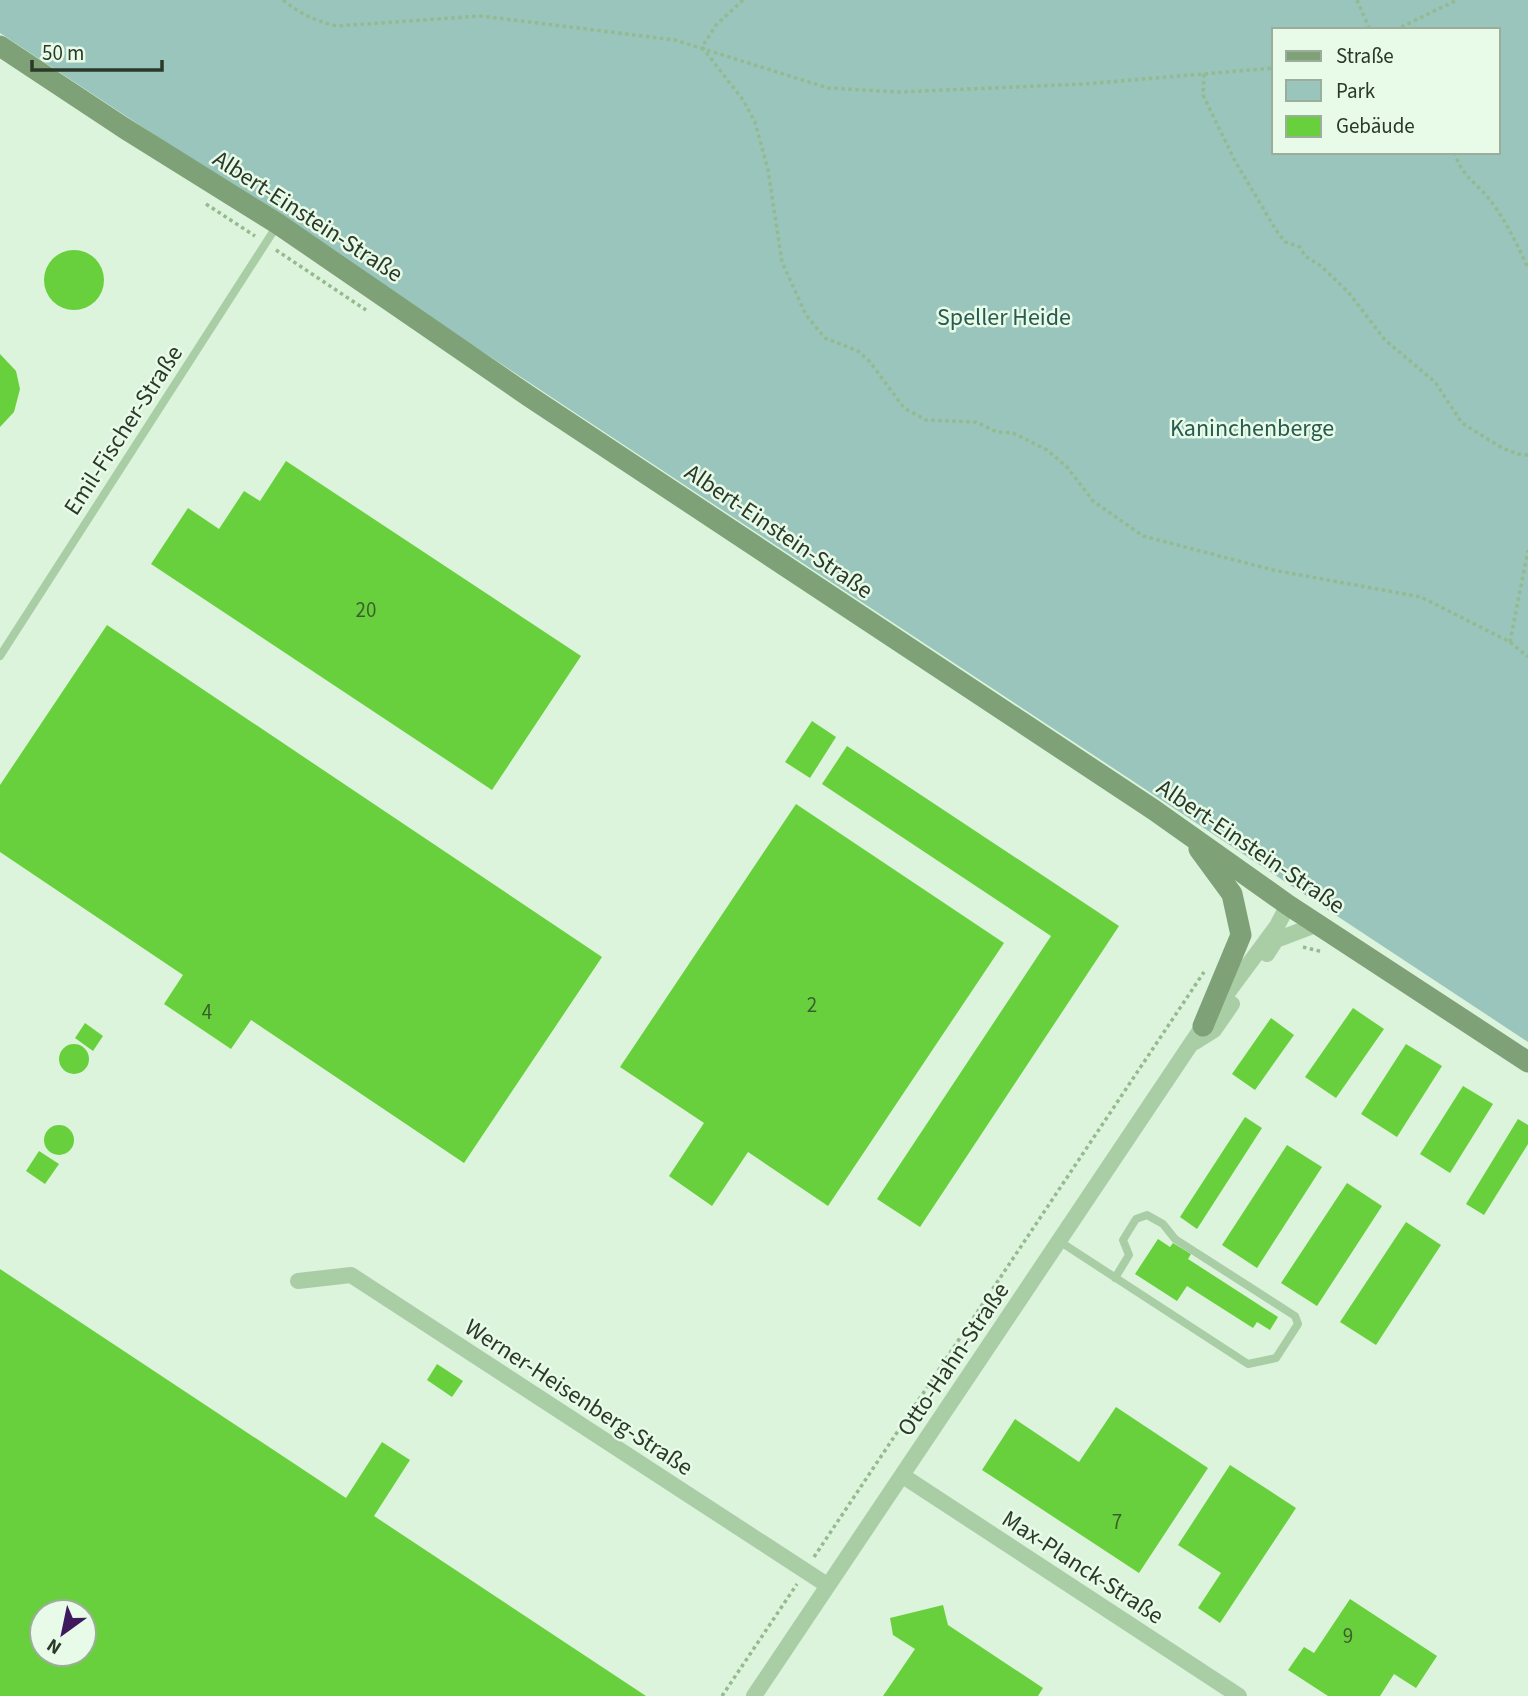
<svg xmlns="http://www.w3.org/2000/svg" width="1528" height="1696" font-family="'Source Sans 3',sans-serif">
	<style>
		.green { fill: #9ac5bc; fill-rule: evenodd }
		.building { fill: #69d03d; fill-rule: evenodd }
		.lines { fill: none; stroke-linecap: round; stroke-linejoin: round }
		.path { stroke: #94ba90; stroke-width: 3.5; stroke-dasharray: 3.5 3.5; stroke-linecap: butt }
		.lane { stroke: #a9cea6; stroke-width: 8 }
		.street { stroke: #a9cea6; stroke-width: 16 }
		.secondary { stroke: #7ea177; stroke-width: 21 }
		.labels { text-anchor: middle; stroke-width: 5; stroke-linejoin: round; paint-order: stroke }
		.number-label { font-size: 21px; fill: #3a5f2d }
		.street-label { font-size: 24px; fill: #2b3928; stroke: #e8fbe8 }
		.park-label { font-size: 24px; fill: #295a51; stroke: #e8fbe8 }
	</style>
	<rect width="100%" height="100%" fill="#dbf4db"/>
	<path class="green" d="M 0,0 L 1528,0 L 1528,1042 L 0,33 ZM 1274,30 L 1498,30 L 1498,152 L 1274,152 Z"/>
	<g class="building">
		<circle cx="74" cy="280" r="30"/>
		<path d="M 0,354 L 16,371 L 20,389 L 14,412 L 0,427 Z"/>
		<path d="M 286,461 L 581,656 L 492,790 L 151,564 L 188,508 L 219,529 L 244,491 L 260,501 Z"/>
		<path d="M 107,625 L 602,957 L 464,1163 L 251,1020 L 231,1049 L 164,1004 L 183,975 L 0,852 L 0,785 Z"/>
		<path d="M 812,721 L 836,737 L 810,778 L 785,762 Z"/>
		<path d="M 847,746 L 1119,926 L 920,1227 L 877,1199 L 1051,936 L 822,784 Z"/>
		<path d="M 796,804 L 1004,943 L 828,1206 L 748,1152 L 712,1206 L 669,1176 L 704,1123 L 620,1067 Z"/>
		<path d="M 1353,1008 L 1384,1029 L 1336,1098 L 1305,1077 Z"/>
		<path d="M 1271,1018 L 1294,1035 L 1255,1090 L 1232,1074 Z"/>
		<path d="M 85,1023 L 103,1036 L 93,1051 L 75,1038 Z"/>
		<circle cx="74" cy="1059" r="15"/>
		<path d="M 1406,1044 L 1442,1066 L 1397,1137 L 1361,1114 Z"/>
		<path d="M 1463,1086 L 1493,1104 L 1450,1173 L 1420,1154 Z"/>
		<path d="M 1245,1117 L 1262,1128 L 1197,1229 L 1180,1217 Z"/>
		<path d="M 1518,1119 L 1528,1125 L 1528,1144 L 1484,1215 L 1466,1204 Z"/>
		<circle cx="59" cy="1140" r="15"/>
		<path d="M 1287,1145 L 1322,1167 L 1257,1268 L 1222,1245 Z"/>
		<path d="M 39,1151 L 59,1164 L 45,1184 L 26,1171 Z"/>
		<path d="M 1347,1183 L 1382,1206 L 1317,1306 L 1281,1283 Z"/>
		<path d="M 1406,1222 L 1441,1245 L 1376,1345 L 1340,1322 Z"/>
		<path d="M 1158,1239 L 1170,1247 L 1173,1243 L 1191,1254 L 1188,1259 L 1278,1317 L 1270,1330 L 1257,1322 L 1253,1328 L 1187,1286 L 1177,1301 L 1135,1274 Z"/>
		<path d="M 0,1269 L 346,1498 L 382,1442 L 410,1460 L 374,1516 L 646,1696 L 0,1696 ZM 42,1612 L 84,1612 L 84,1654 L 42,1654 Z"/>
		<path d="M 437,1364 L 463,1381 L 452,1397 L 427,1380 Z"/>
		<path d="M 1116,1407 L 1208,1468 L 1139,1573 L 982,1470 L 1015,1419 L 1079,1462 Z"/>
		<path d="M 1230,1465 L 1296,1508 L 1220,1623 L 1198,1608 L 1221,1573 L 1178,1545 Z"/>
		<path d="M 1350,1599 L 1437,1656 L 1416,1688 L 1394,1674 L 1380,1696 L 1328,1696 L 1288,1670 L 1304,1647 L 1314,1653 Z"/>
		<path d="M 943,1605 L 948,1625 L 1043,1688 L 1038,1696 L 883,1696 L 915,1649 L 893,1635 L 890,1618 Z"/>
	</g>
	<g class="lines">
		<g class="path">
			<path d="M 283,0 C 300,14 316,21 337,26 L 481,16 L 675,40 L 828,88 L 899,92 L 1084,84 L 1274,68"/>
			<path d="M 743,0 L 716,25 L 702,47 L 743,100 L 755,122 L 768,170 L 782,262 L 806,315 L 825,338 L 858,351 L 870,362 L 904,408 L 926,420 L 976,422 L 997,432 L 1013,433 L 1047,450 L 1067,467 L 1093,501 L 1143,536 L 1273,570 L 1421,597 L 1510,642 L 1528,657"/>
			<path d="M 1357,0 L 1370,30"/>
			<path d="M 1395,30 L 1457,0"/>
			<path d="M 1204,74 L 1203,95 L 1235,161 L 1276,230 L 1285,242 L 1300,247 L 1305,256 L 1321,266 L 1349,293 L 1385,340 L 1435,382 L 1462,423 L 1502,448 L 1518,454 L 1528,455"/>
			<path d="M 1454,152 C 1463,178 1474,180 1490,200 C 1506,221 1517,244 1528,268"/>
			<path d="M 206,204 L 255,236"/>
			<path d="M 276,250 L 366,310"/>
			<path d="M 1510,642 L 1528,550"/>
			<path d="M 1303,947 L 1323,952"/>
			<path d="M 814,1557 L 1204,972"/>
			<path d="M 722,1696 L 797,1584"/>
		</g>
		<g class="lane">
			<path d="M 0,656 L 278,224"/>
			<path d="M 1059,1241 L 1248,1364 L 1276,1358 L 1298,1324 L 1295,1316 L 1175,1239 L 1163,1224 L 1147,1215 L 1136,1219 L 1123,1240 L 1129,1255 L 1115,1278"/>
		</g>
		<g class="street">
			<path d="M 1267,954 L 1276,940 L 1318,924"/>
			<path d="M 1195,1042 L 1214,1030 L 1232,1004"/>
			<path d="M 298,1281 L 351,1275 L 827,1585"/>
			<path d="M 903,1476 L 1239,1696"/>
			<path d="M 754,1696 L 1203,1026 L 1277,926 L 1288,905"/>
		</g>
		<g class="secondary">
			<path d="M 0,46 L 124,128 L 278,224 L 530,397 L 1154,810 L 1288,905 L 1528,1062"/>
			<path d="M 1199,849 L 1232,894 L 1241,935 L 1203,1026"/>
		</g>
	</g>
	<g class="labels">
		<g class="number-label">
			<text x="366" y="617">20</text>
			<text x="812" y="1012">2</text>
			<text x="207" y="1019">4</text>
			<text x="1117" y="1529">7</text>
			<text x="1348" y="1643">9</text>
		</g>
		<g class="street-label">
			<text transform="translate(308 216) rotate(33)" y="8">Albert-Einstein-Straße</text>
			<text transform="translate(123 430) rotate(-57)" y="8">Emil-Fischer-Straße</text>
			<text transform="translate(779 531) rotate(34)" y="8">Albert-Einstein-Straße</text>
			<text transform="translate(1251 846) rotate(34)" y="8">Albert-Einstein-Straße</text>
			<text transform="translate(953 1359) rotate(-56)" y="8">Otto-Hahn-Straße</text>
			<text transform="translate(579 1397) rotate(33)" y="8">Werner-Heisenberg-Straße</text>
			<text transform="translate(1083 1567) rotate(33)" y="8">Max-Planck-Straße</text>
		</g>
		<g class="park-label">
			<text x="1004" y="325">Speller Heide</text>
			<text x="1252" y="436">Kaninchenberge</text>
		</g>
	</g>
	<rect x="1272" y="28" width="228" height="126" fill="#e8fbe8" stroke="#9cad9b" stroke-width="2"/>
	<rect x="1286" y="51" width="35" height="10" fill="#7ea177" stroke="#9cad9b" stroke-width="2"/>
	<text x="1336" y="63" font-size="21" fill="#2b3928">Straße</text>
	<rect x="1286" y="80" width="35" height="21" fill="#9ac5bc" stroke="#9cad9b" stroke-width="2"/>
	<text x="1336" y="98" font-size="21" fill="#2b3928">Park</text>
	<rect x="1286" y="116" width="35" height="21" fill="#69d03d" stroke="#9cad9b" stroke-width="2"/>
	<text x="1336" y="133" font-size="21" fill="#2b3928">Gebäude</text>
	<g transform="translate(63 1633) rotate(213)"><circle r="33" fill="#e8fbe8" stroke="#9cad9b" stroke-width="2"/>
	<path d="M0-5L12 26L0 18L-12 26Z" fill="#3e195e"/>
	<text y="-10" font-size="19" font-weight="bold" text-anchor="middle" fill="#2b3928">N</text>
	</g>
	<path d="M32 60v10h130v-10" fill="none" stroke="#2b3928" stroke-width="3.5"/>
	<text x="42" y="60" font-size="21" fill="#2b3928" stroke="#e8fbe8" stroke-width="5" paint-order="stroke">50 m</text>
</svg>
